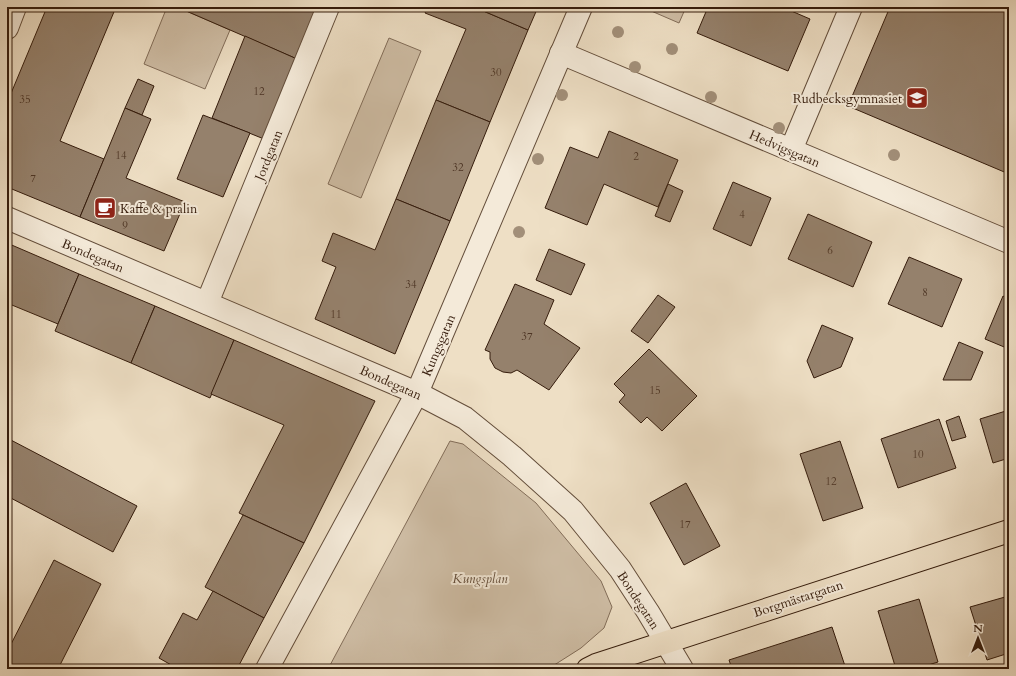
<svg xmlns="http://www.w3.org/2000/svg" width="1016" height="676" font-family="Cardo,serif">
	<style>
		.green { fill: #cfbea6; stroke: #826d59 }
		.building { fill: #95816c; stroke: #351c0c }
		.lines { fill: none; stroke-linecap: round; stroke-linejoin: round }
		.minor-casing { stroke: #634d3a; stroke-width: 24 }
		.major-casing { stroke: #351c0c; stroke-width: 24 }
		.minor { stroke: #f4ead9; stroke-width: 22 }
		.major { stroke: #eedfc5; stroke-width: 22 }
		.tree { fill: #a28f79 }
		.labels { text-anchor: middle; stroke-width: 4; stroke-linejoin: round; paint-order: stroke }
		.number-label { font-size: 11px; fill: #4d3524 }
		.poi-label { font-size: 13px; fill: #351c0c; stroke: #f4ead9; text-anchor: end }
		.street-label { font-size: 13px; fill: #351c0c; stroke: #f4ead9 }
		.park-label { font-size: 13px; font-style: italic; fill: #634d3a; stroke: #f4ead9 }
	</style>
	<rect width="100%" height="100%" fill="#eedfc5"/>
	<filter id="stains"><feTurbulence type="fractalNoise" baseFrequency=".005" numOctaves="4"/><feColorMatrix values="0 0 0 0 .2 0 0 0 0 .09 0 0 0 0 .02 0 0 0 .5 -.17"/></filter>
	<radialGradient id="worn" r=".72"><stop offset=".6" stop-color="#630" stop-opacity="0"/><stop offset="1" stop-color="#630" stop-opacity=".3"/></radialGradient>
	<g class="green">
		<path d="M 167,7 L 177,7 L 230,30 L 205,89 L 144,64 Z"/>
		<path d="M 642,7 L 686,7 L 679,23 Z"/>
		<path d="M 389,38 L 421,51 L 361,198 L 328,184 Z"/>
		<path d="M 450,441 L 463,444 L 536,503 L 601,581 L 612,607 L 604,628 L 581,648 L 548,669 L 328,669 Z"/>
	</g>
	<g class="building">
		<path d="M 47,7 L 116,7 L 60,141 L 104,159 L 80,217 L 7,187 L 7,103 Z"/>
		<path d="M 177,7 L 319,7 L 297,59 Z"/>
		<path d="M 428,7 L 474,7 L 528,30 L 490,122 L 436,100 L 466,29 L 425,13 Z"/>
		<path d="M 474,7 L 538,7 L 528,30 Z"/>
		<path d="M 708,7 L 782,7 L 810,19 L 788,71 L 697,33 Z"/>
		<path d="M 890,7 L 1009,7 L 1009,174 L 848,106 Z"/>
		<path d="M 245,36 L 297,59 L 264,139 L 212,118 Z"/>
		<path d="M 138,79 L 154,86 L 142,115 L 125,108 Z"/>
		<path d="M 436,100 L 490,122 L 450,221 L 396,199 Z"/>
		<path d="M 125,108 L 151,119 L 126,178 L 185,202 L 164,251 L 80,217 Z"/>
		<path d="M 203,115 L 250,133 L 223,197 L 177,179 Z"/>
		<path d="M 609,131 L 678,160 L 658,207 L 604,184 L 587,225 L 545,208 L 570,147 L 598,158 Z"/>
		<path d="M 733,182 L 771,198 L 751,246 L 713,229 Z"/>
		<path d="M 668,184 L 683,191 L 670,222 L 655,216 Z"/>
		<path d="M 396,199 L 450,221 L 395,354 L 315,319 L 336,267 L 322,261 L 333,233 L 375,250 Z"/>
		<path d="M 808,214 L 872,242 L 853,287 L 788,259 Z"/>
		<path d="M 7,243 L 79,274 L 58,324 L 7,303 Z"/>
		<path d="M 549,249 L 585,264 L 571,295 L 536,280 Z"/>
		<path d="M 909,257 L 962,279 L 942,327 L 888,304 Z"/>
		<path d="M 79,274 L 155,306 L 131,363 L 55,331 Z"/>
		<path d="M 515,284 L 554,300 L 544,324 L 580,348 L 549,390 L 517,370 L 511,373 L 503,372 L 495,368 L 490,359 L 490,352 L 485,350 Z"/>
		<path d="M 658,295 L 675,307 L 648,343 L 631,331 Z"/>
		<path d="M 1003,296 L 1009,299 L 1009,349 L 985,339 Z"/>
		<path d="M 155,306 L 234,340 L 210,398 L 131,363 Z"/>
		<path d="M 822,325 L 853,338 L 841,367 L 814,378 L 807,361 Z"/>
		<path d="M 234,340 L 375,401 L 304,543 L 239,513 L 284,425 L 211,394 Z"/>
		<path d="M 959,342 L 983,352 L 971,380 L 943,380 Z"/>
		<path d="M 649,349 L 697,396 L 662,431 L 647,417 L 641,423 L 619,402 L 625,395 L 614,384 Z"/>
		<path d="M 1009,410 L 1009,458 L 993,463 L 980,419 Z"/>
		<path d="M 959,416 L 966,437 L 952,441 L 946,421 Z"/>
		<path d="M 939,419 L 956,468 L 898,488 L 881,439 Z"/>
		<path d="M 7,438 L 137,506 L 113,552 L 7,496 Z"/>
		<path d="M 840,441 L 863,508 L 823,521 L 800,454 Z"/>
		<path d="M 686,483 L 720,546 L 684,565 L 650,503 Z"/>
		<path d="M 243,515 L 304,543 L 264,618 L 205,587 Z"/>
		<path d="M 54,560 L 101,584 L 58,669 L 7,669 L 7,652 Z"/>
		<path d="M 213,591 L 264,618 L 237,669 L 171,669 L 173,666 L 159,658 L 183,613 L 197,620 Z"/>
		<path d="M 1005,597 L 1009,609 L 1009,653 L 987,660 L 970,607 Z"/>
		<path d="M 919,599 L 938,662 L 915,669 L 896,669 L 878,611 Z"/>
		<path d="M 832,627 L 846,669 L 732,669 L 729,660 Z"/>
	</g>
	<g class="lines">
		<g class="minor-casing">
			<g id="minor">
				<path d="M 7,28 L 15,7"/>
				<path d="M 561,53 L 1009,242"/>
				<path d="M 791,150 L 851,7"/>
				<path d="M 7,218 L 417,393 L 465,418 L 512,456 L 573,511 L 620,569 L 648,612 L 682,669"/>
				<path d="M 207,303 L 328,7"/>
				<path d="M 267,669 L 417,393 L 581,7"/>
			</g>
		</g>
		<g class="major-casing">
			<path id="major" d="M 588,669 L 596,665 L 1009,531"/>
		</g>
		<use href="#minor" class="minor"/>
		<use href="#major" class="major"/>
	</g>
	<g class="tree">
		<circle cx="618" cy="32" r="6"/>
		<circle cx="672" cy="49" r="6"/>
		<circle cx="635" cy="67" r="6"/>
		<circle cx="562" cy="95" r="6"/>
		<circle cx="711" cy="97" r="6"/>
		<circle cx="779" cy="128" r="6"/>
		<circle cx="894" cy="155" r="6"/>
		<circle cx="538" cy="159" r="6"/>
		<circle cx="519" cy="232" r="6"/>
	</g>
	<defs>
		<g id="school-square" transform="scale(1.15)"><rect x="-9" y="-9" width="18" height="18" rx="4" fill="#8f2418" stroke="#f4ead9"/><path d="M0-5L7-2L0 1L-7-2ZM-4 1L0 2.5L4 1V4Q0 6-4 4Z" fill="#fff"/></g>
		<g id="cafe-square" transform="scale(1.15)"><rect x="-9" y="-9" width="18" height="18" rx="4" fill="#8f2418" stroke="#f4ead9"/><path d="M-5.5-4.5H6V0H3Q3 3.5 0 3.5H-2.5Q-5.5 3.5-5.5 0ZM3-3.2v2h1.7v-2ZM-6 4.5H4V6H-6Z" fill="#fff"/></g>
	</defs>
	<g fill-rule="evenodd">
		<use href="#school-square" x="917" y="98"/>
		<use href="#cafe-square" x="105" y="208"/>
	</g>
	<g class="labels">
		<g class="number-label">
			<text x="496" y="76">30</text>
			<text x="259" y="95">12</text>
			<text x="25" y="103">35</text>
			<text x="121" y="159">14</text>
			<text x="636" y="160">2</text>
			<text x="458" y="171">32</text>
			<text x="33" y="182">7</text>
			<text x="742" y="218">4</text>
			<text x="125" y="229">9</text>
			<text x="830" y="254">6</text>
			<text x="411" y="288">34</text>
			<text x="925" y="296">8</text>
			<text x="336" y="318">11</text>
			<text x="527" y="340">37</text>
			<text x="655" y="394">15</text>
			<text x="918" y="458">10</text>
			<text x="831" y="485">12</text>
			<text x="685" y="528">17</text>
		</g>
		<g class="poi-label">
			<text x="902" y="103">Rudbecksgymnasiet</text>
			<text x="120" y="213" text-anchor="start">Kaffe &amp; pralin</text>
		</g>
		<g class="street-label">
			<text transform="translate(785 148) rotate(23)" y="5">Hedvigsgatan</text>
			<text transform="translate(268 155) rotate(-68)" y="5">Jordgatan</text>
			<text transform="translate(93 255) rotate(23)" y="5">Bondegatan</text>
			<text transform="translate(438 345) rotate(-67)" y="5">Kungsgatan</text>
			<text transform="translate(391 382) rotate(24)" y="5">Bondegatan</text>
			<text transform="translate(798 598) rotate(-18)" y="5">Borgmästargatan</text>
			<text transform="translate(639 600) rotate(57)" y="5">Bondegatan</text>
		</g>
		<g class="park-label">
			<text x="480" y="583">Kungsplan</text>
		</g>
	</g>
	<rect width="1016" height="676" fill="none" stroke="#eedfc5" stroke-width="24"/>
	<rect x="8" y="8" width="1000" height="660" fill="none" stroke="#351c0c" stroke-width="2"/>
	<rect x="12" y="12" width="992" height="652" fill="none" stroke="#351c0c"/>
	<g transform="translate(978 638)" stroke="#f4ead9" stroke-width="3" paint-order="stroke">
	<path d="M0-3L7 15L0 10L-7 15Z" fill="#351c0c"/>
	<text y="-6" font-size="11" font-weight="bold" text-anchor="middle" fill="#351c0c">N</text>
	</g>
	<rect width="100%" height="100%" filter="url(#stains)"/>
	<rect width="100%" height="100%" fill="url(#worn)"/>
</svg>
